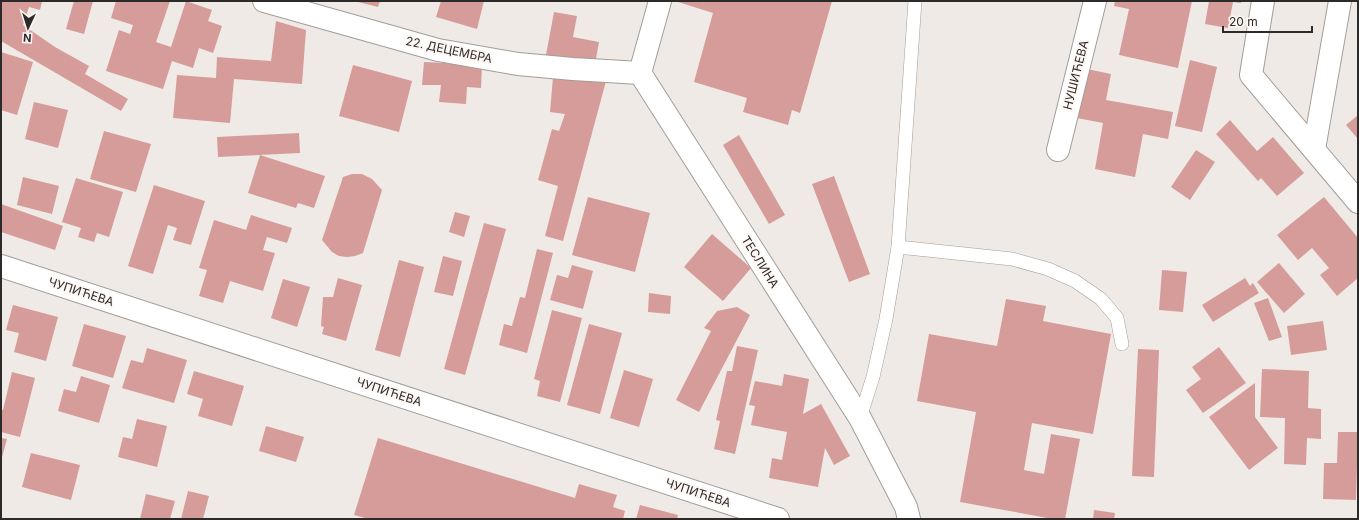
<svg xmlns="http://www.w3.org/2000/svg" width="1359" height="520" font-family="Inter,sans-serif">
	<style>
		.building { fill: #d59c99 }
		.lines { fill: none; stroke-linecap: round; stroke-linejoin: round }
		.service-casing { stroke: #a39d9a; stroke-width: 14 }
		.minor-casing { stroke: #a39d9a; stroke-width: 24 }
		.tertiary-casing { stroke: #a39d9a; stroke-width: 24 }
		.service { stroke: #fff; stroke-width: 13 }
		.minor { stroke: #fff; stroke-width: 22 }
		.tertiary { stroke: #fff; stroke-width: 22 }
		.labels { text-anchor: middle; stroke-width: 4; stroke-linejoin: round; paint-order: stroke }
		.street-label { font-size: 12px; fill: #2d2b2a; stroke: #fef7f4 }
	</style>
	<rect width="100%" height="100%" fill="#f0eae7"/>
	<g class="building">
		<path d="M 1,1 L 42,1 L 40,10 L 29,7 L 23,25 L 55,47 L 89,66 L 85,74 L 128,99 L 121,111 L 1,41 Z"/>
		<path d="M 74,1 L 93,1 L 84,34 L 66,29 Z"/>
		<path d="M 116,1 L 170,1 L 156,42 L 171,47 L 186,1 L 212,10 L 208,21 L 222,26 L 213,53 L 199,48 L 193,68 L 172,61 L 163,89 L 106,71 L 119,30 L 130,34 L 133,25 L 111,18 Z"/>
		<path d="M 354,1 L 380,1 L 378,7 Z"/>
		<path d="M 441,1 L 484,1 L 477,29 L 436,17 Z"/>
		<path d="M 675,1 L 832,1 L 800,113 L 792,110 L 788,125 L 743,112 L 747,98 L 694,82 L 713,13 Z"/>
		<path d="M 1115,1 L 1192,1 L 1178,68 L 1119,55 L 1129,9 L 1114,6 Z"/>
		<path d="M 1209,1 L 1241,1 L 1241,3 L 1233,2 L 1228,28 L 1205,24 Z"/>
		<path d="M 554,12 L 577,16 L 573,37 L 599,42 L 595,64 L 546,55 Z"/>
		<path d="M 276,21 L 306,30 L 302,84 L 234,79 L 230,123 L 173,118 L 177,75 L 216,78 L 217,57 L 271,61 Z"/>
		<path d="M 1,52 L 33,62 L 17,115 L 1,110 Z"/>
		<path d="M 1190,60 L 1217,67 L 1202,132 L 1175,126 Z"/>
		<path d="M 424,62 L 482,65 L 481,88 L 467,87 L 466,104 L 439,102 L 441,85 L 422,85 Z"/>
		<path d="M 353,65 L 412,81 L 399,132 L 339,116 Z"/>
		<path d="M 1087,69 L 1111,74 L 1106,100 L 1173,112 L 1168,139 L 1143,134 L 1135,177 L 1095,169 L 1103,123 L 1077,118 Z"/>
		<path d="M 553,77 L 606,81 L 563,241 L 545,236 L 558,186 L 538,180 L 552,129 L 559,131 L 565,114 L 550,112 Z"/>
		<path d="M 34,102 L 68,110 L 58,148 L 25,139 Z"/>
		<path d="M 1358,115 L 1358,139 L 1346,125 Z"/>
		<path d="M 1230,120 L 1257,151 L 1273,137 L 1304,173 L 1277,196 L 1261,178 L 1258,181 L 1216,134 Z"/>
		<path d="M 104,131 L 151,144 L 136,192 L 90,179 Z"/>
		<path d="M 299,133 L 300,153 L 218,157 L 217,137 Z"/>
		<path d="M 739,135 L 785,215 L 769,224 L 723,145 Z"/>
		<path d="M 1196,150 L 1215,162 L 1190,200 L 1171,187 Z"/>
		<path d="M 260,155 L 325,176 L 314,208 L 298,203 L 296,208 L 248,193 Z"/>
		<path d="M 352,174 L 362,174 L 372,179 L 382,190 L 363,253 L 355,256 L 347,257 L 339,256 L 332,252 L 322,240 L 343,177 Z"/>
		<path d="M 834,176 L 870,274 L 849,282 L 812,184 Z"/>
		<path d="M 23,177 L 59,186 L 52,214 L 17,205 Z"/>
		<path d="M 76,178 L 123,192 L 109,237 L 97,233 L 94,242 L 78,237 L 81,228 L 62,222 Z"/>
		<path d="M 154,185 L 205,201 L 191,245 L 173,240 L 177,228 L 168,225 L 153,274 L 128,266 Z"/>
		<path d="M 588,197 L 650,213 L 635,272 L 572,255 Z"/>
		<path d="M 1324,197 L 1358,238 L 1358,278 L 1337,296 L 1320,275 L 1329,268 L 1312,248 L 1298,260 L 1277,235 Z"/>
		<path d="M 1,204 L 63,226 L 55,250 L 1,232 Z"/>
		<path d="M 455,212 L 470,216 L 464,237 L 449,232 Z"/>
		<path d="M 251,215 L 292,228 L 287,243 L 267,237 L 263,250 L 275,253 L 263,291 L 230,281 L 223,303 L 199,296 L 207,270 L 199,268 L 214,220 L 246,230 Z"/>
		<path d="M 484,223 L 506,229 L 465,375 L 444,369 Z"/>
		<path d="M 712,234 L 751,268 L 723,301 L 684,267 Z"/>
		<path d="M 537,249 L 553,253 L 527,353 L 499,345 L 504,324 L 512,326 L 520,297 L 525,298 Z"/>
		<path d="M 443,256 L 462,261 L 453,296 L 434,292 Z"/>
		<path d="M 399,260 L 424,267 L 400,357 L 375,350 Z"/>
		<path d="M 1279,263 L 1305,294 L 1284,313 L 1257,282 Z"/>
		<path d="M 572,265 L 593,271 L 583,309 L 550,300 L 557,275 L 568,278 Z"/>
		<path d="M 1162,270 L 1187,272 L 1183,312 L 1159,310 Z"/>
		<path d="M 338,278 L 362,285 L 346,341 L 322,334 L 324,327 L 321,326 L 323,297 L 333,297 Z"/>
		<path d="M 1245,278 L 1250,286 L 1253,283 L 1259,293 L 1213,322 L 1202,305 Z"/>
		<path d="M 283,279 L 310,287 L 297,327 L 271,318 Z"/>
		<path d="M 649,293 L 671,296 L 670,314 L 648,312 Z"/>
		<path d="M 1268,298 L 1282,337 L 1269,341 L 1254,303 Z"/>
		<path d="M 1006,299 L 1046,306 L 1043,321 L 1111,334 L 1093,434 L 1032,423 L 1024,470 L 1044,474 L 1051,434 L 1080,439 L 1065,519 L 1053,519 L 960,502 L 976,412 L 917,401 L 929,334 L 997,346 Z"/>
		<path d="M 13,305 L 58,317 L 46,361 L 14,352 L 19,333 L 6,330 Z"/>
		<path d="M 737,307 L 750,315 L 699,412 L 676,400 L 711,331 L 704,328 L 717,311 Z"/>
		<path d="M 552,310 L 582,318 L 560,402 L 537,396 L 540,381 L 534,379 Z"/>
		<path d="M 1323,321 L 1327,350 L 1291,355 L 1287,326 Z"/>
		<path d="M 84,324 L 126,336 L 113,378 L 72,366 Z"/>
		<path d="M 589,324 L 622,333 L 600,414 L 567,405 Z"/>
		<path d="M 737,346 L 758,350 L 735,454 L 714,449 L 720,421 L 716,420 L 727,371 L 732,371 Z"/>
		<path d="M 1219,347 L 1246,383 L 1203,413 L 1186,390 L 1201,379 L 1192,367 Z"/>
		<path d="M 147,348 L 187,360 L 174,403 L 122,388 L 131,360 L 143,363 Z"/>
		<path d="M 1138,349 L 1159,350 L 1154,477 L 1132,476 Z"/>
		<path d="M 1262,369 L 1309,371 L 1308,408 L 1321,409 L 1321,439 L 1307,438 L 1306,465 L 1284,464 L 1285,418 L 1260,417 Z"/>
		<path d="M 624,370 L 653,379 L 639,427 L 610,418 Z"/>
		<path d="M 194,371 L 244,386 L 232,426 L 198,416 L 203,399 L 187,394 Z"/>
		<path d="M 12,372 L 35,378 L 20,437 L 1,432 L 1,409 L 3,410 Z"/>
		<path d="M 784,374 L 809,379 L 803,414 L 821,404 L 850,456 L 834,465 L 825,448 L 818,487 L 769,478 L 772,458 L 782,460 L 787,432 L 751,425 L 755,406 L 749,405 L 755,381 L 782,386 Z"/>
		<path d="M 81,376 L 110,385 L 99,423 L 58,411 L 64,389 L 76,392 Z"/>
		<path d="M 1255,383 L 1255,417 L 1278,448 L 1249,470 L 1209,417 Z"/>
		<path d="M 137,419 L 167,426 L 157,467 L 118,457 L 123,437 L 132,439 Z"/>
		<path d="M 266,426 L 304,437 L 296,462 L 259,451 Z"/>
		<path d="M 1338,432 L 1358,432 L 1356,500 L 1323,499 L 1324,463 L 1337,463 Z"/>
		<path d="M 1,438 L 7,439 L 1,461 Z"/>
		<path d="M 378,438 L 575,498 L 579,484 L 617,495 L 613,507 L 625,511 L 623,519 L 369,519 L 354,515 Z"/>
		<path d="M 31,453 L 80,465 L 71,500 L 22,487 Z"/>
		<path d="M 188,491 L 209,496 L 203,519 L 181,519 Z"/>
		<path d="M 146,494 L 175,501 L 170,519 L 140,519 Z"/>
		<path d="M 640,505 L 678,515 L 677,519 L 636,519 Z"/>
		<path d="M 1094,510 L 1115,513 L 1114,519 L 1093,519 Z"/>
	</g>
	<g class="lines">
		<g class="service-casing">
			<g id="service">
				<path d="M 898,247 L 1012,259 L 1048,269 L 1075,281 L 1101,299 L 1117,318 L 1122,344"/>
				<path d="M 860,418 L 873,377 L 886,319 L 898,247 L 915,1"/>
			</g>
		</g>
		<g class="minor-casing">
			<g id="minor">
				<path d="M 264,1 L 438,50 L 518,64 L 573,69 L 640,73"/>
				<path d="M 660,1 L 640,73 L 860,418 L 906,507 L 909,519"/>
				<path d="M 1263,1 L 1251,75 L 1358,202"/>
				<path d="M 1314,149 L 1340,1"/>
				<path d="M 1058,150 L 1095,1"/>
			</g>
		</g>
		<g class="tertiary-casing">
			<path id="tertiary" d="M 1,266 L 778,519"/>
		</g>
		<use href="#service" class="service"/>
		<use href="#minor" class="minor"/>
		<use href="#tertiary" class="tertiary"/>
	</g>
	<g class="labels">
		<g class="street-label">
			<text transform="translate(449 50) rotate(12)" y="4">22. ДЕЦЕМБРА</text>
			<text transform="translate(1076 75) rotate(-76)" y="4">НУШИЋЕВА</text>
			<text transform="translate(760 262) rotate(58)" y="4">ТЕСЛИНА</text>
			<text transform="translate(81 292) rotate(18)" y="4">ЧУПИЋЕВА</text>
			<text transform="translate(389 392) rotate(18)" y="4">ЧУПИЋЕВА</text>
			<text transform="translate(698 493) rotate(18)" y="4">ЧУПИЋЕВА</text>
		</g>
	</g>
	<rect width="1359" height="520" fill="none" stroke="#2d2b2a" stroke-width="4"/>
	<g transform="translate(28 28) rotate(184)" stroke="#fef7f4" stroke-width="3" paint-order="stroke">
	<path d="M0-3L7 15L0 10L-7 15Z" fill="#2d2b2a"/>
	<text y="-6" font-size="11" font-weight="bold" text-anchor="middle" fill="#2d2b2a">N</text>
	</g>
	<path d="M1223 26v6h89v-6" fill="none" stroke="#2d2b2a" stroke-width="2"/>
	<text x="1229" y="26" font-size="12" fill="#2d2b2a" stroke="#fef7f4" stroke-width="3" paint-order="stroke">20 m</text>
</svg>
